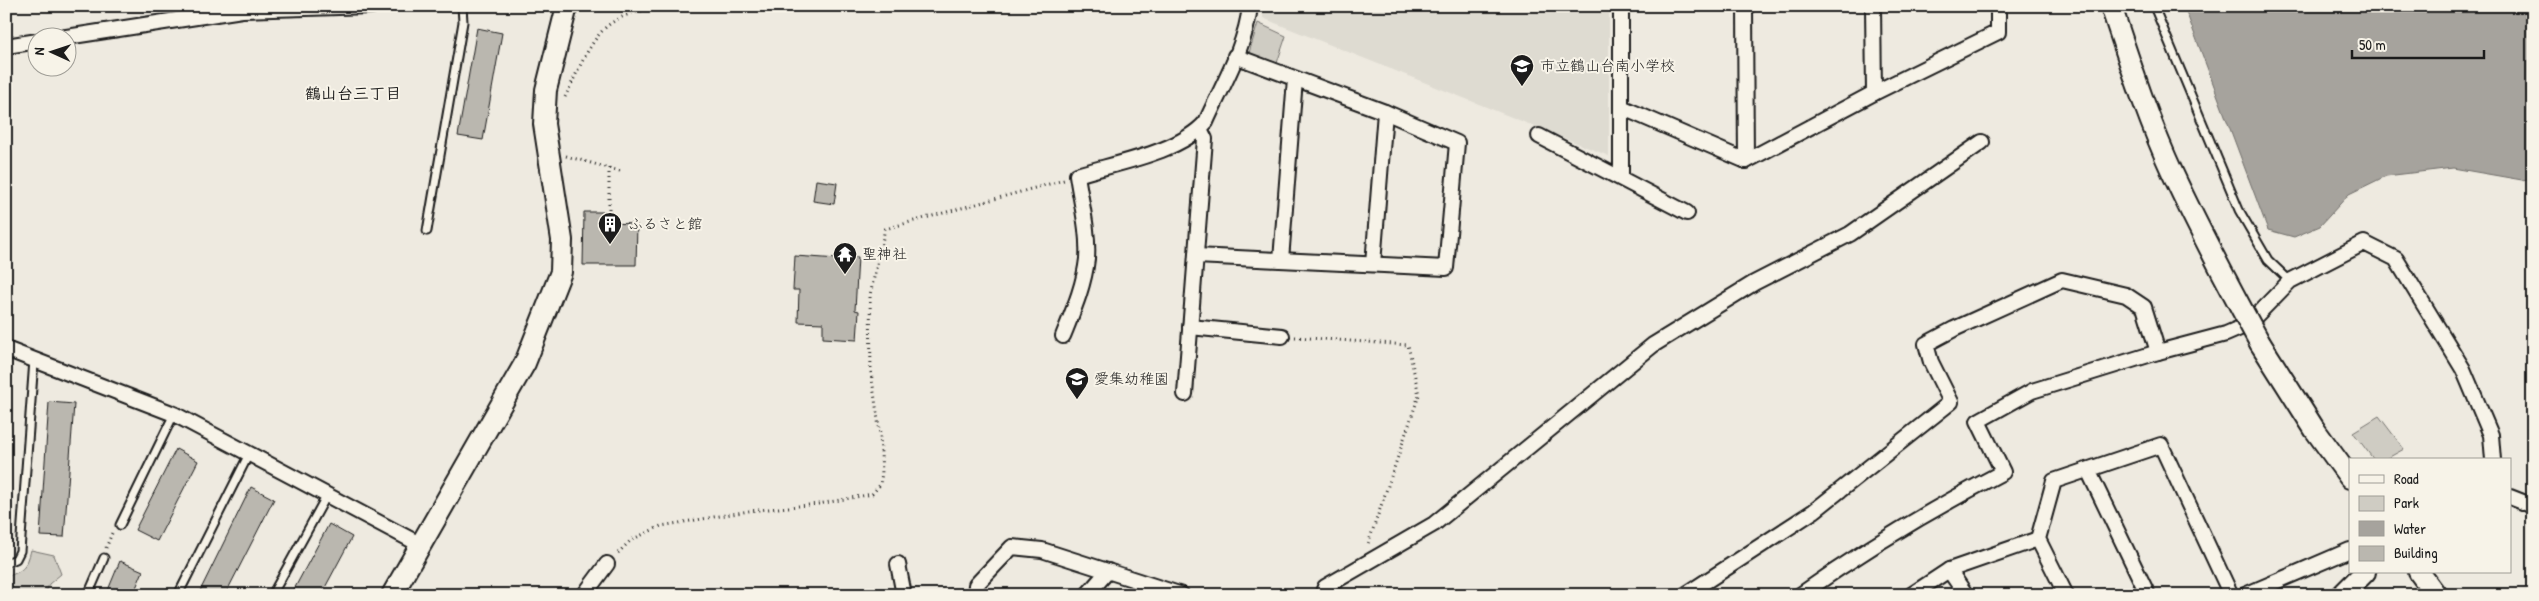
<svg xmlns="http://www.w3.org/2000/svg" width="2539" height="601" font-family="'Patrick Hand','Klee One',sans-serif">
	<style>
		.built { fill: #dedbd1 }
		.green { fill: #cfccc3; stroke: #767470 }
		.water { fill: #a6a39d; stroke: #6f6d69 }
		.building { fill: #bab7af; stroke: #1c1c1c }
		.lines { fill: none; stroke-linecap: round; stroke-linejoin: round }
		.lane-casing { stroke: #1c1c1c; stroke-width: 11 }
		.street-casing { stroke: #1c1c1c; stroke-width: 18 }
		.secondary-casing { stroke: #1c1c1c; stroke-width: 24 }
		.path { stroke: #1c1c1c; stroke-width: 3; stroke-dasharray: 1 4; stroke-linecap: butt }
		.lane { stroke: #f7f3e8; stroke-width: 7 }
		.street { stroke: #f7f3e8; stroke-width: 14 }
		.secondary { stroke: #f7f3e8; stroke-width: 20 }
		.secondary-bridge-casing { stroke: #1c1c1c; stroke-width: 24; stroke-linecap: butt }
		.secondary-bridge { stroke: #f7f3e8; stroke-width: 20 }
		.labels { text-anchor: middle; stroke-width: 4; stroke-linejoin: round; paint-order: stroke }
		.poi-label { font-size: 15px; fill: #1c1c1c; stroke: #f7f3e8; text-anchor: start }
		.neighbourhood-label { font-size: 16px; font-weight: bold; fill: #1c1c1c; stroke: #f7f3e8 }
	</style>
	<rect width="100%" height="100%" fill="#eeeae0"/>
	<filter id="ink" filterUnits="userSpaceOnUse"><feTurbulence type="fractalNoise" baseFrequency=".02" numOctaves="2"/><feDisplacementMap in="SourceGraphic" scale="10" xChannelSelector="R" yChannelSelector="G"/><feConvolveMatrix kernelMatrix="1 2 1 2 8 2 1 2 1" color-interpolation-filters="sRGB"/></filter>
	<g filter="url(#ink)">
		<path class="built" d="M 1263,6 L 1609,6 L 1609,156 L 1263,18 Z"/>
		<g class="green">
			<path d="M 1258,23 L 1286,36 L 1277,63 L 1249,53 Z"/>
			<path d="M 2379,416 L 2404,449 L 2384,460 L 2374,460 L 2353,432 Z"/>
			<path d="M 31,550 L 54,555 L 61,574 L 49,584 L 45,595 L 10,595 L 8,576 C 24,571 27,566 31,550 Z"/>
		</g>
		<path class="water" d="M 2184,6 L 2533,6 L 2533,178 L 2522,180 L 2453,168 L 2386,176 L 2349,194 L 2320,226 L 2294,237 L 2268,230 Z"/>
		<g class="building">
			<path d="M 477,28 L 502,33 L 483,140 L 458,136 Z"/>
			<path d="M 816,180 L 837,183 L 834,204 L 813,201 Z"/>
			<path d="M 584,212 L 608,212 L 608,223 L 637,224 L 636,265 L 583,265 Z"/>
			<path d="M 795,256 L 838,259 L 838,256 L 858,257 L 855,310 L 859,311 L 857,340 L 823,338 L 823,323 L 798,322 L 799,290 L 793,290 Z"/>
			<path d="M 49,402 L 74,404 L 64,537 L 40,536 Z"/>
			<path d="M 176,449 L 198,461 L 157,541 L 135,530 Z"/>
			<path d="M 251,487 L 274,499 L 225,595 L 198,595 Z"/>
			<path d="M 329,524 L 352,537 L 321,595 L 291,595 Z"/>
			<path d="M 120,561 L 143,571 L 133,595 L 106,595 Z"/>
		</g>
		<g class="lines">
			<g class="lane-casing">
				<g id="lane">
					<path d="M 2155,9 L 2239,210 L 2268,260 L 2290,281"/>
					<path d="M 427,231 L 463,22 L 462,6"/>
					<path d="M 120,525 L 174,414"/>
					<path d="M 6,563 L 16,559 L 20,551 L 34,360"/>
					<path d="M 88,595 L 104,558"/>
					<path d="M 178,595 L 249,454"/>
					<path d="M 272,595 L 327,495"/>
				</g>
			</g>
			<g class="street-casing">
				<g id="street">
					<path d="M 1621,6 L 1621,177"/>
					<path d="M 1745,6 L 1746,161"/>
					<path d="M 1873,6 L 1874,93"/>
					<path d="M 60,38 L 242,10 L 372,6"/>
					<path d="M 6,46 L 38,41"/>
					<path d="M 1621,107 L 1746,161 L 1874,93 L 1998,32 L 1998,6"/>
					<path d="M 1539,136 L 1687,213"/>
					<path d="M 1196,256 L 1446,268 L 1457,143 L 1385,112 L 1235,56"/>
					<path d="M 1281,260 L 1295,79"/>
					<path d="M 1373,264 L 1385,112"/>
					<path d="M 1190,327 L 1282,336"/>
					<path d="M 1063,336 C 1073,311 1084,286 1087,259 C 1089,232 1081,202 1077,175 C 1116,163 1179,153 1206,122 C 1222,86 1246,46 1250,6"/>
					<path d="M 6,349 L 174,414 L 421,545"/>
					<path d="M 1185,394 L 1205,139 L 1200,129"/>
					<path d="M 2088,470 L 2148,595"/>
					<path d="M 2510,497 L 2533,506"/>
					<path d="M 898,564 L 904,595"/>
					<path d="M 1949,570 L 1966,595"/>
					<path d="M 584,595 L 607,564"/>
					<path d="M 975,595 L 976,585 L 1012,547 L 1042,550 L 1182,595"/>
					<path d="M 1087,595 L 1108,571"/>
					<path d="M 1322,595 L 1325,587 L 1434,524 L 1653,345 L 1754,283 L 1850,234 L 1982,142"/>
					<path d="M 1685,595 L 1814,511 L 1951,402 L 1931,362 L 1926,344 L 1954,329 L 2062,280 L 2126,295 L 2144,307 L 2158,352"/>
					<path d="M 1800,595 C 1865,549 1932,509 2003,472 L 1978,421 L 2032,391 L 2158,352 L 2226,334 L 2247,325 L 2290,281 L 2364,243 L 2396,259 L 2463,369 L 2491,435 L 2493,460"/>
					<path d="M 1911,595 L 1949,570 L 2038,539"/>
					<path d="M 2066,595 L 2038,539 L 2054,481 L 2161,445 L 2231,595"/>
					<path d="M 2245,595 L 2350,550"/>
				</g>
			</g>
			<g class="secondary-casing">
				<g id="secondary">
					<path d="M 2260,343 L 2315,430 L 2350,478"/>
					<path d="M 2419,572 L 2436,595"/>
					<path d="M 392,595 L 525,363 L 561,272 L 562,240 L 544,124 L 546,90 L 567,6"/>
					<path d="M 2342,595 L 2365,572"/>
				</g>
			</g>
			<g class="path">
				<path d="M 565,97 C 576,76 586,48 603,30 C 630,3 678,8 713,6"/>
				<path d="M 566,156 L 623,172"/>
				<path d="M 609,168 L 609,209"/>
				<path d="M 1295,337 L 1408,345 L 1419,395 L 1368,544"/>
				<path d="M 106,548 L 112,533"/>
				<path d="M 618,553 L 631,540 L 661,526 L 749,511 L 819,504 L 872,494 L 880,485 L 882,473 L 880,434 L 871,372 L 870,295 L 885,229 L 1064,180"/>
			</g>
			<use href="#lane" class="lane"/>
			<use href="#street" class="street"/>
			<use href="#secondary" class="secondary"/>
			<g class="secondary-bridge-casing">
				<path id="secondary-bridge" d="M 2111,6 C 2130,63 2148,120 2173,174 C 2200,232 2230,288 2260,343"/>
			</g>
			<use href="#secondary-bridge" class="secondary-bridge"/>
		</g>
	</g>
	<defs>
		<g id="school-pin" transform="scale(1.25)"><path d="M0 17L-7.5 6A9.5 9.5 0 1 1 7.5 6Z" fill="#1c1c1c" stroke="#f7f3e8"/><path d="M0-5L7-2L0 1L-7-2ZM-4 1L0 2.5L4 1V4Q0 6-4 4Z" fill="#fff"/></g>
		<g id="building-pin" transform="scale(1.25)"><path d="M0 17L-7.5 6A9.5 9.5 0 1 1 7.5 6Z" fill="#1c1c1c" stroke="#f7f3e8"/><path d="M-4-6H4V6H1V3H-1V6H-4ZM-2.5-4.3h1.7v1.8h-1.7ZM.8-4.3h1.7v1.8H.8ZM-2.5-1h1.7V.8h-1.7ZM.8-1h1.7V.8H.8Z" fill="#fff"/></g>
		<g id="temple-pin" transform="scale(1.25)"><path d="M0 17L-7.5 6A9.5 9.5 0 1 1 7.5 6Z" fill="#1c1c1c" stroke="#f7f3e8"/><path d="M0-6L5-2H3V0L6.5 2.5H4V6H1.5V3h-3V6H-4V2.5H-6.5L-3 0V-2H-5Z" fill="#fff"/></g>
	</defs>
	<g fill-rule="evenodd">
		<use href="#school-pin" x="1522" y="66"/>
		<use href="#building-pin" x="610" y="224"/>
		<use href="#temple-pin" x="845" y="254"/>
		<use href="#school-pin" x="1077" y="379"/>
	</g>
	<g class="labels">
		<g class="poi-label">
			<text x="1540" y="71">市立鶴山台南小学校</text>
			<text x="628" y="229">ふるさと館</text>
			<text x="862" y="259">聖神社</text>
			<text x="1094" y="384">愛集幼稚園</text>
		</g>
		<g class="neighbourhood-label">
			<text x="353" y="99">鶴山台三丁目</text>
		</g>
	</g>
	<rect width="2539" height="601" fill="none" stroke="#f7f3e8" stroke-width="25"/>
	<rect x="12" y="12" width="2514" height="576" fill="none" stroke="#1c1c1c" stroke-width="2" filter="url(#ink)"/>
	<rect x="2349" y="458" width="162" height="115" fill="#f7f3e8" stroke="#9f9d96"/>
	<rect x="2359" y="475" width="25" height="8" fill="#f7f3e8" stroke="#9f9d96"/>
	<text x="2394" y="484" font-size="15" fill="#1c1c1c">Road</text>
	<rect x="2359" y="496" width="25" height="15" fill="#cfccc3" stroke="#9f9d96"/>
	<text x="2394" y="508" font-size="15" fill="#1c1c1c">Park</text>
	<rect x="2359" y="521" width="25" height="15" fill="#a6a39d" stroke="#9f9d96"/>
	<text x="2394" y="534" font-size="15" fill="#1c1c1c">Water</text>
	<rect x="2359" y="546" width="25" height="15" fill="#bab7af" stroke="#9f9d96"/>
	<text x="2394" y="558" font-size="15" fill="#1c1c1c">Building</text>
	<g transform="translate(52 52) rotate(273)"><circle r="24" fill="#f7f3e8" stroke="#9f9d96"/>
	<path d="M0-4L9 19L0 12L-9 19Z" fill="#1c1c1c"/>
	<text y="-8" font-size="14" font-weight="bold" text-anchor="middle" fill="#1c1c1c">N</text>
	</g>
	<path d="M2352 50v8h132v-8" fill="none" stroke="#1c1c1c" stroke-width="2.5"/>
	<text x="2359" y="50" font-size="15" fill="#1c1c1c" stroke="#f7f3e8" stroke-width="4" paint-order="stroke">50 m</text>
</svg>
